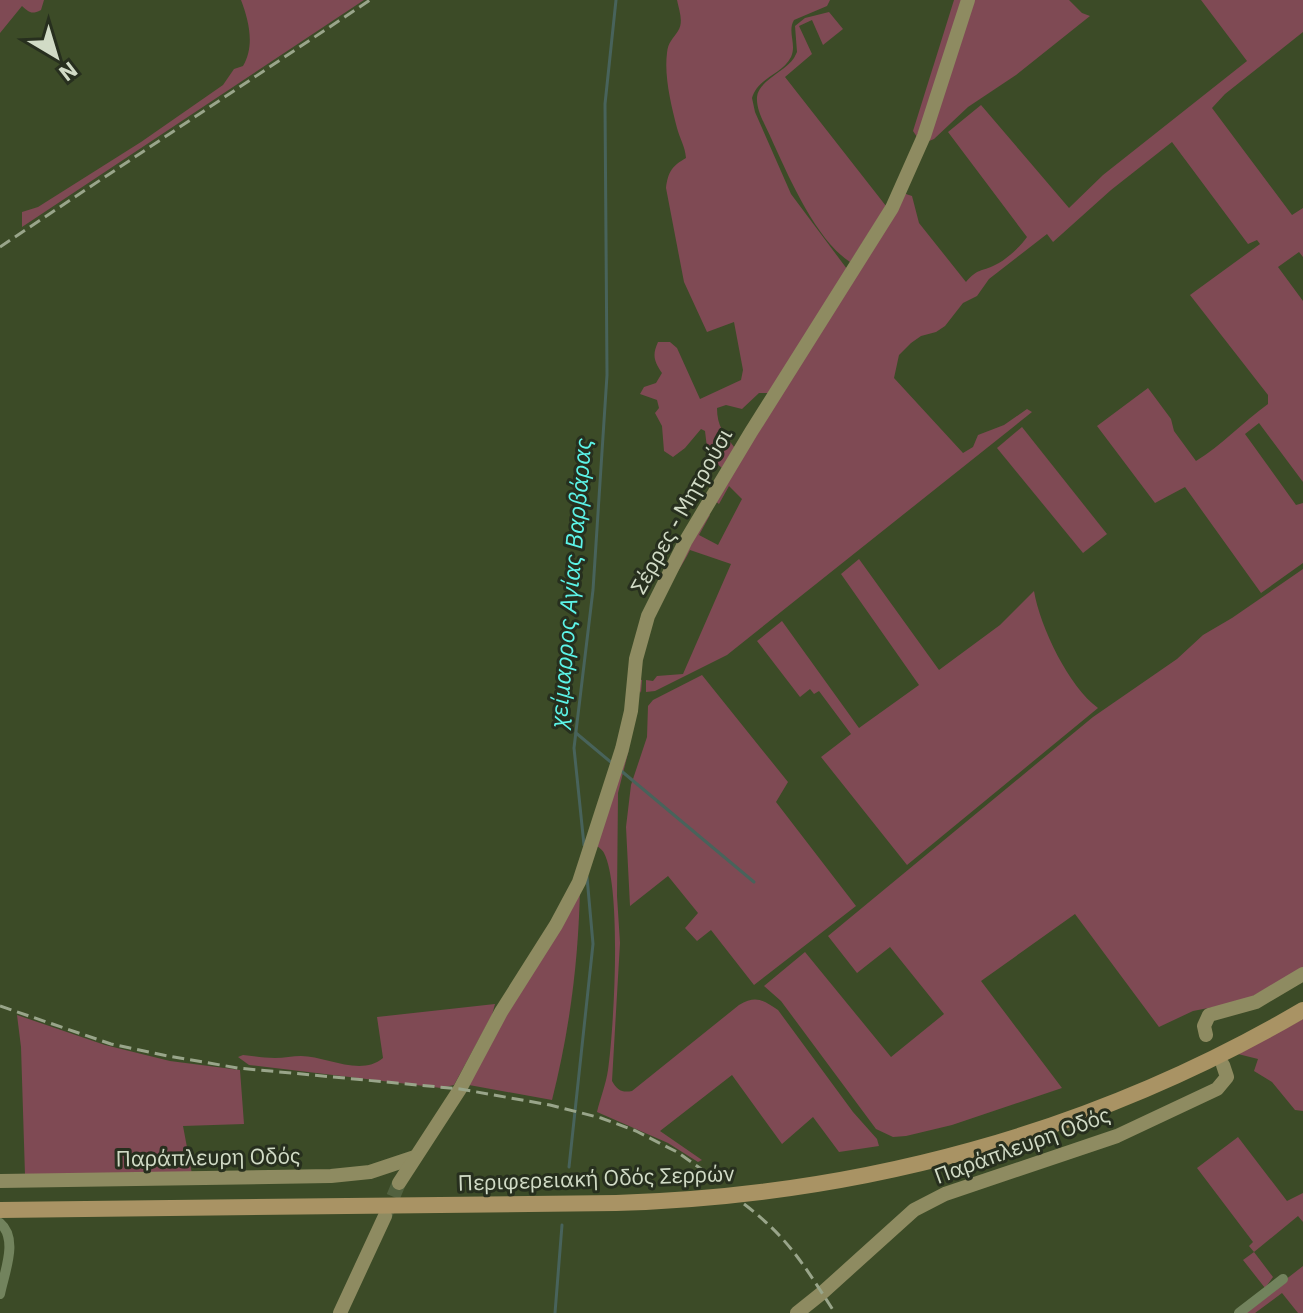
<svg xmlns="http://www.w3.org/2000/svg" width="1303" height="1313" font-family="'IBM Plex Sans',sans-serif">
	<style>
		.green { fill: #7f4a54 }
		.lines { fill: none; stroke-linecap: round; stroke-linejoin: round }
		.stream { stroke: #48635b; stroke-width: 3 }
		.secondary-tunnel { stroke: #52613f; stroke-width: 14; stroke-dasharray: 14 7; stroke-linecap: butt }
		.street { stroke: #72835d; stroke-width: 10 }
		.secondary { stroke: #8e8b61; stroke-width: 14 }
		.primary { stroke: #a99364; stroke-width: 16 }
		.rail { stroke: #99a58a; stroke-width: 3; stroke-dasharray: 12 6; stroke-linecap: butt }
		.labels { text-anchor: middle; stroke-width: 6; stroke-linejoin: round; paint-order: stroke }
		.street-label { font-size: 22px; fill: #d1dbc6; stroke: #272f1e }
		.water-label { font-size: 24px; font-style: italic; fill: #5cf4e8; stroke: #272f1e }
	</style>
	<rect width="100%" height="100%" fill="#3c4b27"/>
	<g class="green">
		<path d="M 0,0 L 44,0 L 41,10 C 31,15 29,12 22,6 L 0,33 Z"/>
		<path d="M 241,0 L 364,0 L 22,227 L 22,212 L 38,207 L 141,142 L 223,85 L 234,69 L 243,66 C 255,46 249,21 241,0 Z"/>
		<path d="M 677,0 L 830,0 L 827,6 L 794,20 C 787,32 797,44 791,57 C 782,75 758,77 752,98 L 755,112 L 791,194 L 847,269 L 769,393 L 759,393 L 742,409 L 726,405 L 717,408 C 717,426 724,434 735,448 L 722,468 L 708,456 L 705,431 L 701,429 L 685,448 L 673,457 L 664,451 L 662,426 L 655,413 L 659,408 L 657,400 L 640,394 L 644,387 L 656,383 L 662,373 C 654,361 652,355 658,342 L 670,342 L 677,348 L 700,399 L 741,380 L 743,370 L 734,322 L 707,332 L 684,282 L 666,188 C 668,172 672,166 686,158 C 685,146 680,139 677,128 C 671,105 664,76 667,53 C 668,42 673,39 678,31 C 684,22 679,10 677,0 Z"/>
		<path d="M 954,0 L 963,0 L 917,137 L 913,131 Z"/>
		<path d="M 971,0 L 1069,0 L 1082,13 L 1090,16 L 1016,75 L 968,107 L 934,139 L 929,141 Z"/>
		<path d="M 1201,0 L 1303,0 L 1303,32 L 1225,94 L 1212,108 L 1292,215 L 1303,208 L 1303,257 L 1299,252 L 1278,267 L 1303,301 L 1303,482 L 1259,423 L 1245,434 L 1296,505 L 1303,503 L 1303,563 L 1261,593 L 1185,487 L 1155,503 L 1097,426 L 1148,388 L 1171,419 L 1174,431 L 1196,461 C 1222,445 1243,422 1268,404 L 1268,395 L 1190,295 L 1260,244 L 1257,240 L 1248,244 L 1172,142 L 1111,190 L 1053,242 L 1047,234 L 989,279 L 977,296 L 963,303 L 945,326 L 936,332 L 921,336 L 911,343 L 899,355 L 894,378 L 963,453 L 973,447 L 978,435 L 1004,425 L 1027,409 L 1032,412 L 727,655 L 655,691 L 646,692 L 646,680 L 653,681 L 657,676 L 683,674 L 731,564 L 690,550 C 683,565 672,579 664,594 C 654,615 638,656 639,679 L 642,680 L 641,693 L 639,689 C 632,626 677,566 707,513 L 710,515 L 699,535 L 718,545 L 742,499 L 729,486 L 719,504 L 715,501 L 903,193 L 912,196 L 919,223 L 966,282 C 978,268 981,272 995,265 C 1006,260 1020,247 1027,237 L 948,132 L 981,105 L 1069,208 L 1103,175 L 1247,61 Z"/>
		<path d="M 829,12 L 843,29 L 823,45 L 812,20 L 799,26 L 812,54 L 785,77 L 886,206 L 850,262 C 815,239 788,175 771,138 C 766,126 756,111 757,97 C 758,81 786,71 794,58 L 797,52 L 795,26 L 805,18 Z"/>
		<path d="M 1022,427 L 1107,534 L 1083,553 L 997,448 Z"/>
		<path d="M 859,559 L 939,670 L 1000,625 L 1034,591 C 1040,627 1069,687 1098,708 L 907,865 L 821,757 L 851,734 L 819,691 L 814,694 L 810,689 L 800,697 L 757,641 L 782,621 L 859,728 L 919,685 L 841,574 Z"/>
		<path d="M 1303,569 L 1303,968 L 1244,1001 L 1193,1011 L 1159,1027 L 1075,914 L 981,981 L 1062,1088 L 952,1125 L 906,1136 L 893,1137 L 876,1129 L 781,1001 L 764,986 L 805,952 L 891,1057 L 944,1014 L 890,947 L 857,973 L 828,936 L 1093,717 L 1177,659 L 1203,635 L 1232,618 Z"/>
		<path d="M 702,675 L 788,782 L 776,802 L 856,906 L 754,985 L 711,930 L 697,941 L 685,928 L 698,913 L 668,876 L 630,906 L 626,827 L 631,785 L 647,737 L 648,706 L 653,700 Z"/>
		<path d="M 629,749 L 618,793 L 617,896 L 620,943 L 612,1081 C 617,1090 622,1093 632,1091 L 739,1005 C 756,995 763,1000 778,1010 L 853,1112 L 877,1139 L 879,1146 L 839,1152 L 813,1117 L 782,1144 L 732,1075 L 660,1131 L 702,1160 L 698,1162 L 668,1143 L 597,1112 C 600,1099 606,1084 608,1070 C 614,1028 622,888 604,853 C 603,850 599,848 596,845 Z"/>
		<path d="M 580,884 C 579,957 570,1029 552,1100 L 469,1085 L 511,1002 Z"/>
		<path d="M 495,1004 L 492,1015 L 454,1085 L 441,1088 L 249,1065 L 238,1057 L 243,1055 C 254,1056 265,1058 275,1058 C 284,1058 293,1056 301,1056 C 326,1056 361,1077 383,1058 L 377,1017 Z"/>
		<path d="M 17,1015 L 105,1045 L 170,1061 L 240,1070 L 244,1124 L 183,1126 L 192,1174 L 25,1175 L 21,1047 Z"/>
		<path d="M 1303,1019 L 1303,1111 L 1295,1110 L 1272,1082 L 1254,1071 L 1258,1059 L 1238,1054 Z"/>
		<path d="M 1238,1137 L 1287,1201 L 1303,1193 L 1303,1222 L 1298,1216 L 1254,1252 L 1273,1277 L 1265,1288 L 1243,1260 L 1254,1252 L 1249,1246 L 1253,1242 L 1197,1168 Z"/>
		<path d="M 1303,1266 L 1303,1313 L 1298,1313 L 1282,1293 L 1255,1313 L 1243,1313 Z"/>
	</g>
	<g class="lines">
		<g class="stream">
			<path d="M 576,733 L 613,764"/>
			<path d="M 619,769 L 754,882"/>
			<path d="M 584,845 L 574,748 L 593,590 L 607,375 L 605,104 L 616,0"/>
			<path d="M 569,1167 L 593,944 L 587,877"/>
			<path d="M 555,1313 L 562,1225"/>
		</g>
		<path class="secondary-tunnel" d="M 385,1216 L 399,1183"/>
		<g class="street">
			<path d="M 0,1223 C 19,1239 4,1273 0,1294"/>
			<path d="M 1239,1313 L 1283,1279"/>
		</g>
		<g class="secondary">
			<path d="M 1206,1035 L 1204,1026 L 1209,1015 L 1256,1002 L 1303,974"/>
			<path d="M 0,1181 L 331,1176 L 370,1172 L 415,1157"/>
			<path d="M 399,1183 L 460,1089 L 501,1012 L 556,925 L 579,882 L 622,749 L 631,711 L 636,659 L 648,616 L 685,542 L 751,432 L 892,208 L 924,136 L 968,0"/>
			<path d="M 340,1313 L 385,1216"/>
			<path d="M 797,1313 L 822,1293 L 914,1210 L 945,1194 L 1117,1136 L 1217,1089 L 1227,1077 L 1223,1065"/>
		</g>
		<path class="primary" d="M 0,1210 L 616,1203 C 859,1196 1093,1133 1303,1010"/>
		<g class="rail">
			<path d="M 0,247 L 370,0"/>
			<path d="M 0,1006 L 111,1044 L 168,1056 L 238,1068 L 460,1089 L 550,1105 L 601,1118 L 636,1131 L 677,1152 L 707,1173"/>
			<path d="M 744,1204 C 789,1238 805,1267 835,1313"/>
		</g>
	</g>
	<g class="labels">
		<g class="street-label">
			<text transform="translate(681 511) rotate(-61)" y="8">Σέρρες - Μητρούσι</text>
			<text transform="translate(1022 1145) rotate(-20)" y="8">Παράπλευρη Οδός</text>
			<text transform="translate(208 1157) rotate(-1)" y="8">Παράπλευρη Οδός</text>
			<text transform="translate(596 1178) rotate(-2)" y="8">Περιφερειακή Οδός Σερρών</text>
		</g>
		<g class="water-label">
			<text transform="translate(571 583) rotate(-85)" y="8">χείμαρρος Αγίας Βαρβάρας</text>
		</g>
	</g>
	<g transform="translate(56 56) rotate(142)" stroke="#272f1e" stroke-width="6" paint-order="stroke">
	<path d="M0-6L14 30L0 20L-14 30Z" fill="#d1dbc6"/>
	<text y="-12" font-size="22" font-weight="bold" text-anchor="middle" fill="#d1dbc6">N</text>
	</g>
</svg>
